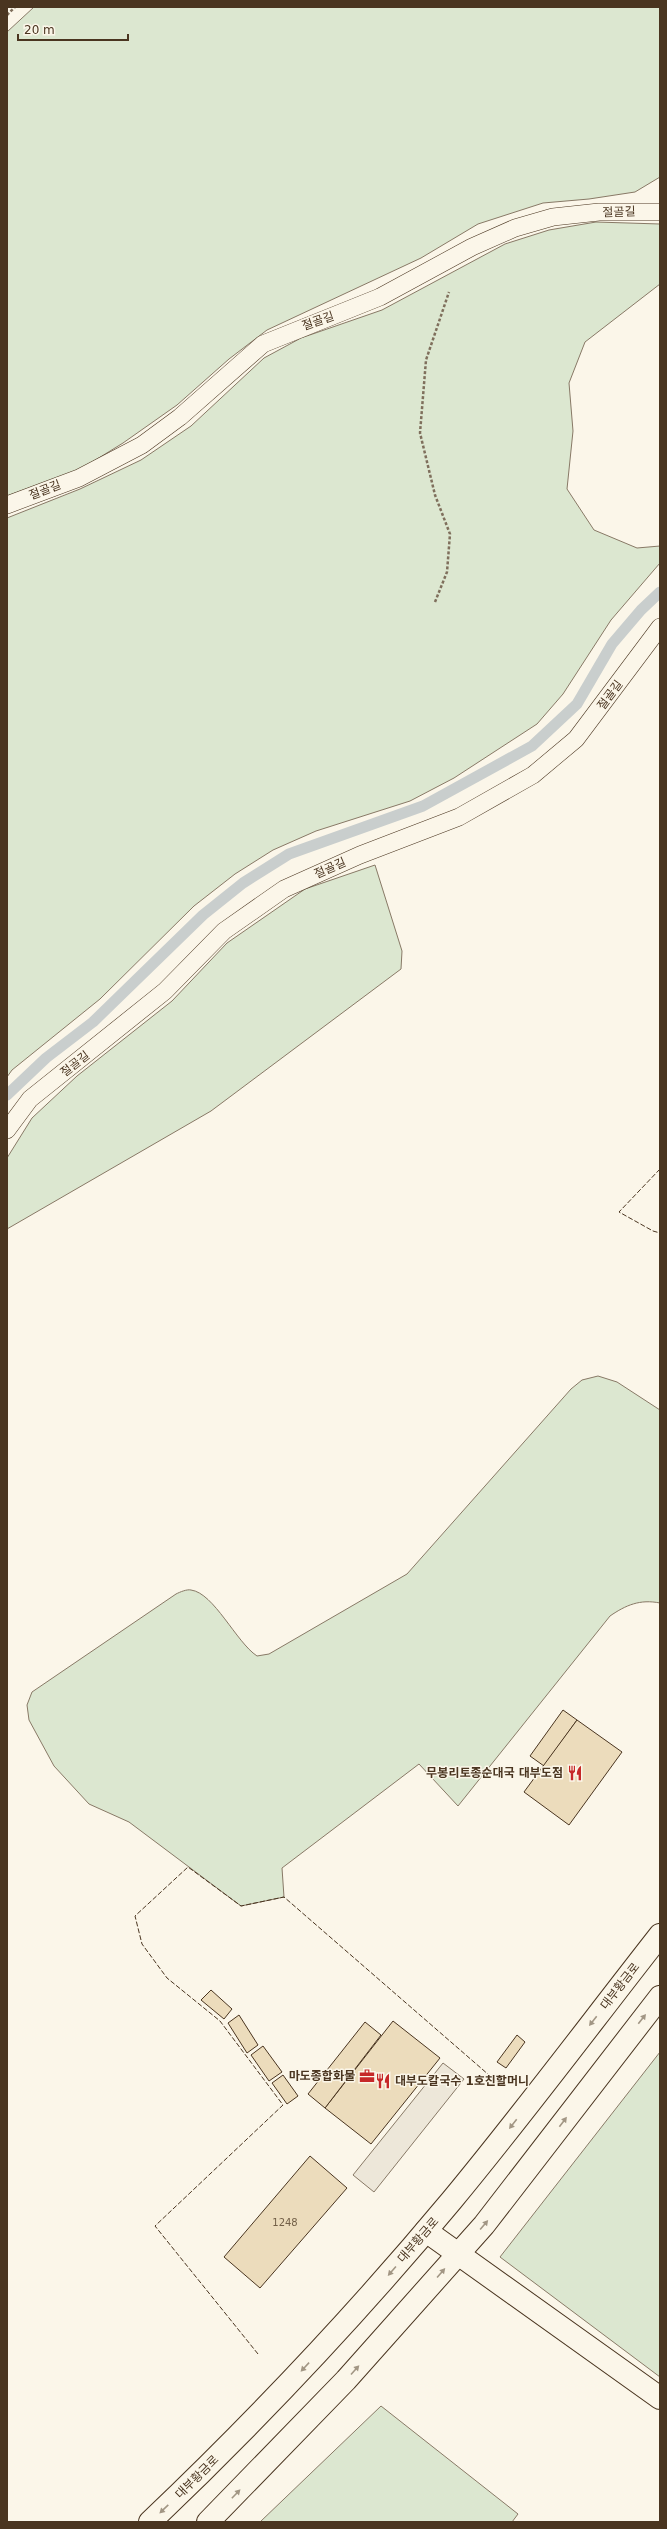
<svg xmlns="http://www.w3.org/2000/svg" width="667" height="2529" font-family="'DejaVu Sans','Noto Sans KR',sans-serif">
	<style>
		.green { fill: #dce7d0; stroke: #887966 }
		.parking { fill: #ede7d9; stroke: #887966 }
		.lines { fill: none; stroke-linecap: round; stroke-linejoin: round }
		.stream { stroke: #c9cecd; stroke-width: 11 }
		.building { fill: #ecdcbc; stroke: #4a3520 }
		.lane-casing { stroke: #4a3520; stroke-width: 18 }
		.street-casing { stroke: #4a3520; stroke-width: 24 }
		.secondary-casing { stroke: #4a3520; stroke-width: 24 }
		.path { stroke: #7f6f5c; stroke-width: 2.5; stroke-dasharray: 3 2; stroke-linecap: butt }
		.lane { stroke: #fbf6e9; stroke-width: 17 }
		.street { stroke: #fbf6e9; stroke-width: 22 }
		.secondary { stroke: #fbf6e9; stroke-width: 22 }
		.fence { stroke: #4a3520; stroke-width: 1; stroke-dasharray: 5 2; stroke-linecap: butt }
		.oneway { fill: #a29684 }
		.labels { text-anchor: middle; stroke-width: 3; stroke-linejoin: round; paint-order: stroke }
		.number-label { font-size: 10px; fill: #725f47 }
		.street-label { font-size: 12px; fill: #4a3520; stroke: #fbf6e9 }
		.poi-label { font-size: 12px; font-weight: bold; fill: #4a3520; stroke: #fbf6e9; text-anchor: end }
	</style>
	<rect width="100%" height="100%" fill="#fbf6e9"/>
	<g class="green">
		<path d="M 34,7 L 660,7 L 660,177 L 635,192 L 589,199 L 543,203 L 478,224 L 421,258 L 267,330 L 229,359 L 177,405 L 123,443 L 81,469 L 7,496 L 7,32 Z"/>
		<path d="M 596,222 L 660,224 L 660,284 L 585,342 L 569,383 L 573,431 L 567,489 L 594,530 L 637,548 L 660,546 L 660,563 L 611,620 L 563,694 L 537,724 L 454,778 L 410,801 L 316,831 L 273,850 L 235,874 L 194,906 L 100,999 L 12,1070 L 7,1077 L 7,518 L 80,489 L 141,460 L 191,426 L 264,358 L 301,338 L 382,310 L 505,244 L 549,230 Z"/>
		<path d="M 375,865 L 402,951 L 401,969 L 211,1111 L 7,1229 L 7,1158 L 32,1118 L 77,1076 L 172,1001 L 227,943 L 305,889 Z"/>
		<path d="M 598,1376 L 617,1382 L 660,1410 L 660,1603 C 640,1599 626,1605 610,1616 L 458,1806 L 419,1764 L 282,1868 L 284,1897 L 241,1906 L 129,1822 L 89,1804 L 54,1766 L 29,1720 L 27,1705 L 32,1692 L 176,1594 C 180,1592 187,1589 191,1590 C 214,1593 236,1642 257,1656 L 269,1654 L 407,1574 L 571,1389 L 582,1380 Z"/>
		<path d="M 660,2052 L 660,2377 L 500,2257 Z"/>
		<path d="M 381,2406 L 518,2514 L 512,2522 L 260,2522 Z"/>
	</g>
	<path class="parking" d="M 443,2063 L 464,2079 L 374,2192 L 353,2175 Z"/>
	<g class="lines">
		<path class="stream" d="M 7,1095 L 46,1058 L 93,1022 L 203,915 L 243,883 L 289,854 L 423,806 L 532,746 L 577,704 L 612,644 L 641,610 L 660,592"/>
	</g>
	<g class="building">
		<path d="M 563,1710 L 577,1720 L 544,1766 L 530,1756 Z"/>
		<path d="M 577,1720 L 622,1752 L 569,1825 L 524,1792 Z"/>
		<path d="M 211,1990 L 232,2009 L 224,2019 L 201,2000 Z"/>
		<path d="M 239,2015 L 258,2045 L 247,2053 L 228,2023 Z"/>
		<path d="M 393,2021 L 440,2058 L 371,2144 L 325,2108 Z"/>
		<path d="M 365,2022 L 381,2035 L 325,2108 L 308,2094 Z"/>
		<path d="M 517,2035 L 525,2042 L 506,2068 L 497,2062 Z"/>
		<path d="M 263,2046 L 282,2072 L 269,2081 L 251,2055 Z"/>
		<path d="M 283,2075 L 298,2096 L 287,2104 L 272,2083 Z"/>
		<path d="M 310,2156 L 347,2188 L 260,2288 L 224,2257 Z"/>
	</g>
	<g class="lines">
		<g class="lane-casing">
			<g id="lane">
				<path d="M 7,505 L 79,478 L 142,445 L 180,417 L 263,344 L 380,297 L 472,247 L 515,228 L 553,217 L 599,212 L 660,212"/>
				<path d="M 7,1130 L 30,1099 L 165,991 L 224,931 L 284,889 L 360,855 L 459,817 L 533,775 L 576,739 L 660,627"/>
			</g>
		</g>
		<g class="street-casing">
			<path id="street" d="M 426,2231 L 660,2398"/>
		</g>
		<g class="secondary-casing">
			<g id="secondary">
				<path d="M 150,2522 C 257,2420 358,2313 452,2200 C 524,2113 591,2023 660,1935"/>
				<path d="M 208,2522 L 346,2380 L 484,2225 L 660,1997"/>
			</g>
		</g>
		<g class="path">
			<path d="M 7,15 L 15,7"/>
			<path d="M 435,602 L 447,572 L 450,534 L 435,495 L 420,433 L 426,360 L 449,292"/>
		</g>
		<use href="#lane" class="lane"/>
		<use href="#street" class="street"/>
		<use href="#secondary" class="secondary"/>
		<g class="fence">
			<path d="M 660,1169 L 619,1212 L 653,1231 L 660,1233"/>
			<path d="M 258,2354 L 155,2226 L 283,2105 L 220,2021 L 167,1978 L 142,1944 L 135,1916 L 188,1867 L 241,1906 L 284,1897 L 497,2082"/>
		</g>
	</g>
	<defs><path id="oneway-solid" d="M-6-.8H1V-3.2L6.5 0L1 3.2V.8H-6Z"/></defs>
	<g class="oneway">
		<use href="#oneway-solid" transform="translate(642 2019) rotate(-52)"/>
		<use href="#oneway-solid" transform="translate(593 2021) rotate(128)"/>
		<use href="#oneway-solid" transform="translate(563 2122) rotate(-53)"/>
		<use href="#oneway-solid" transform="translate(513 2124) rotate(128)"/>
		<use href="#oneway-solid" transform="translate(484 2225) rotate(-50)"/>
		<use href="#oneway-solid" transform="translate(392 2271) rotate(131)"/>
		<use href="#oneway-solid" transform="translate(441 2273) rotate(-49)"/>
		<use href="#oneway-solid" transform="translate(305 2367) rotate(133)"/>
		<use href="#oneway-solid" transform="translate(355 2370) rotate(-48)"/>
		<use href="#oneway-solid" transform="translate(236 2494) rotate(-46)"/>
		<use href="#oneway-solid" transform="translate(164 2509) rotate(136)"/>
	</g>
	<defs>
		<g id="restaurant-bare" transform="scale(1.2)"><path d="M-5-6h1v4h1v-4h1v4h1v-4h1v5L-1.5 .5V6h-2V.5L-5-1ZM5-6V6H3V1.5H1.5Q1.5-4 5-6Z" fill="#c62828" stroke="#fbf6e9" stroke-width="2.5" paint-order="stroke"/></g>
		<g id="office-bare" transform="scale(1.2)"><path d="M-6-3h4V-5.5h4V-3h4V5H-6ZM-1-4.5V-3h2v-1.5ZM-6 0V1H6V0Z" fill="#c62828" stroke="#fbf6e9" stroke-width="2.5" paint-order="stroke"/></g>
	</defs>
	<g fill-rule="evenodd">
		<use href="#restaurant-bare" x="575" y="1773"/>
		<use href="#office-bare" x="367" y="2076"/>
		<use href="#restaurant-bare" x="383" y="2081"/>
	</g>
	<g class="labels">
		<g class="number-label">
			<text x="285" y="2226">1248</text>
		</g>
		<g class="street-label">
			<text transform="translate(619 212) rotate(-2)" y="4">절골길</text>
			<text transform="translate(318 321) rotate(-19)" y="4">절골길</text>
			<text transform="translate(45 490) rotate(-21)" y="4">절골길</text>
			<text transform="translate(610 695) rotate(-53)" y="4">절골길</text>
			<text transform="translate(330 868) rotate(-24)" y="4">절골길</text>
			<text transform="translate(75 1064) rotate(-38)" y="4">절골길</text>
			<text transform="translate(620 1986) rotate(-52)" y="4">대부황금로</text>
			<text transform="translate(418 2240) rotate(-49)" y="4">대부황금로</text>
			<text transform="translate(197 2477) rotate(-45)" y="4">대부황금로</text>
		</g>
		<g class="poi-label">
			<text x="563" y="1777">무봉리토종순대국 대부도점</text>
			<text x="355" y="2080">마도종합화물</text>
			<text x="395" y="2085" text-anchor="start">대부도칼국수 1호친할머니</text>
		</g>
	</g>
	<rect width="667" height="2529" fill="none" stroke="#4a3520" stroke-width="16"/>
	<path d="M18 34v6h110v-6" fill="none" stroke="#4a3520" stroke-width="2"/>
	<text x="24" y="34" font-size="12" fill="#4a3520" stroke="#fbf6e9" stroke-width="3" paint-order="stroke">20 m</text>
</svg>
